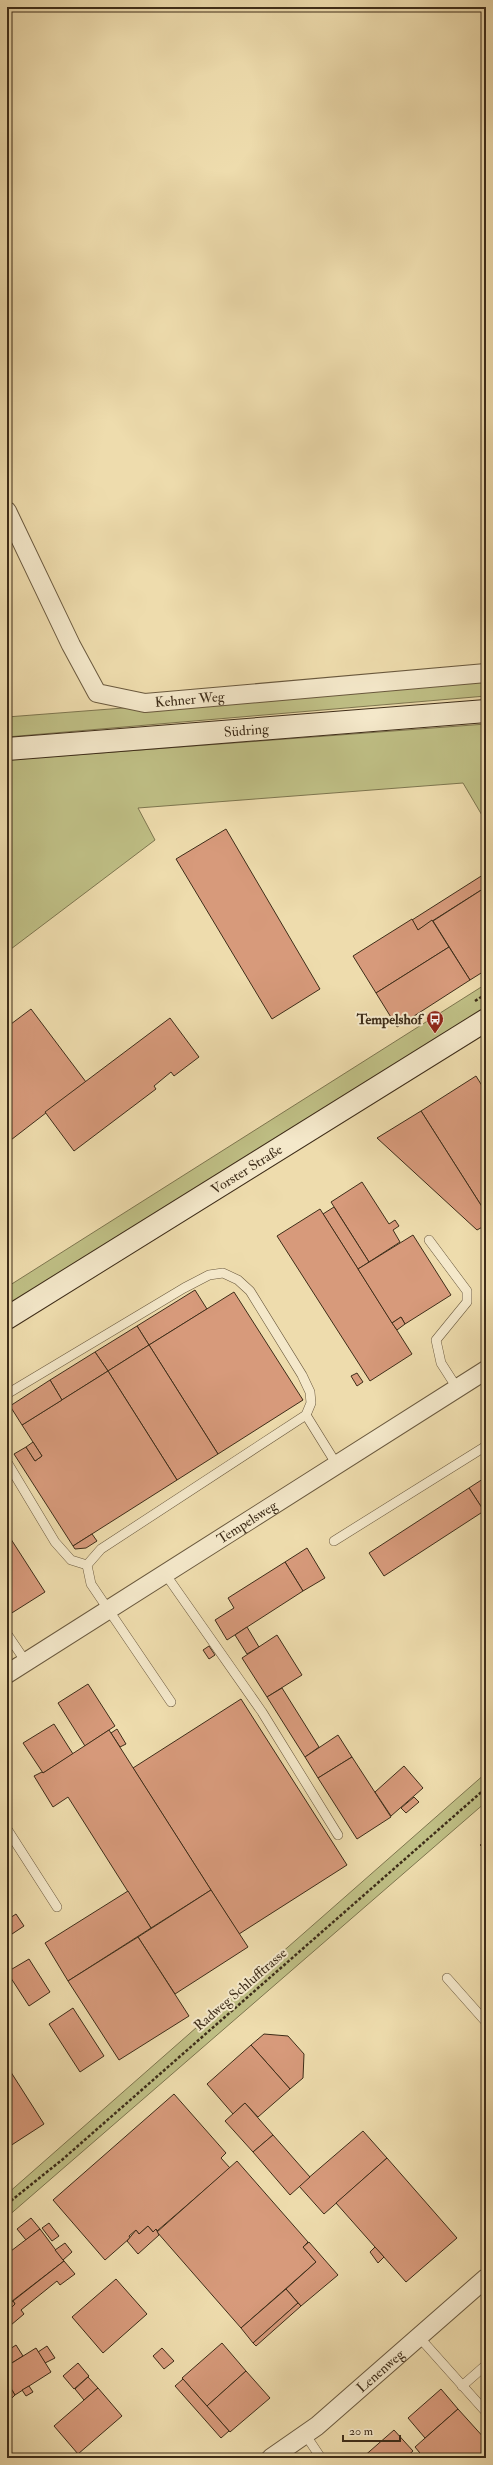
<svg xmlns="http://www.w3.org/2000/svg" width="493" height="2465" font-family="'IM FELL Double Pica',serif">
	<style>
		.green { fill: #bfbf85; stroke: #7e764f }
		.building { fill: #d79a7b; stroke: #3e2d19 }
		.lines { fill: none; stroke-linecap: round; stroke-linejoin: round }
		.lane-casing { stroke: #6a593e; stroke-width: 10 }
		.street-casing { stroke: #6a593e; stroke-width: 20 }
		.secondary-casing { stroke: #3e2d19; stroke-width: 24 }
		.path { stroke: #3e2d19; stroke-width: 2.5; stroke-dasharray: 3 2; stroke-linecap: butt }
		.lane { stroke: #f4e8ca; stroke-width: 9 }
		.street { stroke: #f4e8ca; stroke-width: 18 }
		.secondary { stroke: #f4e8ca; stroke-width: 22 }
		.labels { text-anchor: middle; stroke-width: 4; stroke-linejoin: round; paint-order: stroke }
		.street-label { font-size: 14px; fill: #3e2d19; stroke: #f4e8ca }
		.poi-label { font-size: 14px; font-weight: bold; fill: #3e2d19; stroke: #f4e8ca; text-anchor: end }
	</style>
	<rect width="100%" height="100%" fill="#eedcad"/>
	<filter id="stains"><feTurbulence type="fractalNoise" baseFrequency=".005" numOctaves="4"/><feColorMatrix values="0 0 0 0 .2 0 0 0 0 .09 0 0 0 0 .02 0 0 0 .5 -.17"/></filter>
	<radialGradient id="worn" r=".72"><stop offset=".6" stop-color="#630" stop-opacity="0"/><stop offset="1" stop-color="#630" stop-opacity=".3"/></radialGradient>
	<g class="green">
		<path d="M 486,680 L 486,696 L 7,737 L 7,717 Z"/>
		<path d="M 486,724 L 486,822 L 463,783 L 138,808 L 155,840 L 7,952 L 7,760 Z"/>
		<path d="M 486,984 L 486,1007 L 7,1305 L 7,1287 Z"/>
		<path d="M 486,1773 L 486,1802 L 7,2217 L 7,2194 Z"/>
	</g>
	<g class="building">
		<path d="M 226,829 L 320,989 L 272,1019 L 176,859 Z"/>
		<path d="M 486,873 L 486,887 L 418,930 L 412,920 Z"/>
		<path d="M 486,887 L 486,970 L 470,980 L 433,921 Z"/>
		<path d="M 412,919 L 418,930 L 432,920 L 449,947 L 376,993 L 353,956 Z"/>
		<path d="M 449,947 L 470,980 L 397,1027 L 376,993 Z"/>
		<path d="M 31,1009 L 86,1082 L 7,1143 L 7,1027 Z"/>
		<path d="M 170,1018 L 199,1057 L 174,1076 L 171,1072 L 154,1086 L 156,1089 L 74,1151 L 45,1112 Z"/>
		<path d="M 476,1076 L 486,1092 L 486,1213 L 421,1111 Z"/>
		<path d="M 421,1111 L 486,1213 L 486,1225 L 477,1230 L 377,1138 Z"/>
		<path d="M 362,1182 L 389,1224 L 395,1220 L 399,1226 L 393,1230 L 400,1242 L 369,1262 L 331,1202 Z"/>
		<path d="M 334,1207 L 369,1262 L 358,1269 L 323,1214 Z"/>
		<path d="M 320,1209 L 412,1354 L 370,1381 L 277,1236 Z"/>
		<path d="M 413,1235 L 451,1295 L 405,1324 L 401,1317 L 392,1323 L 358,1269 Z"/>
		<path d="M 195,1290 L 207,1309 L 149,1345 L 137,1326 Z"/>
		<path d="M 234,1292 L 303,1400 L 218,1454 L 149,1345 Z"/>
		<path d="M 401,1317 L 405,1324 L 397,1330 L 392,1323 Z"/>
		<path d="M 137,1326 L 149,1345 L 108,1371 L 95,1352 Z"/>
		<path d="M 149,1345 L 218,1454 L 177,1480 L 108,1371 Z"/>
		<path d="M 95,1352 L 108,1371 L 62,1400 L 50,1380 Z"/>
		<path d="M 108,1371 L 177,1480 L 73,1546 L 14,1454 L 26,1447 L 35,1461 L 42,1456 L 22,1425 Z"/>
		<path d="M 357,1373 L 363,1382 L 357,1386 L 351,1376 Z"/>
		<path d="M 50,1380 L 62,1400 L 22,1425 L 10,1406 Z"/>
		<path d="M 33,1442 L 42,1456 L 35,1461 L 26,1447 Z"/>
		<path d="M 486,1477 L 486,1514 L 469,1488 Z"/>
		<path d="M 469,1488 L 484,1511 L 384,1576 L 369,1553 Z"/>
		<path d="M 7,1533 L 45,1592 L 7,1616 Z"/>
		<path d="M 92,1534 L 97,1541 L 86,1548 L 75,1549 L 73,1546 Z"/>
		<path d="M 307,1548 L 325,1578 L 303,1591 L 285,1562 Z"/>
		<path d="M 285,1562 L 303,1591 L 227,1640 L 215,1620 L 234,1608 L 228,1598 Z"/>
		<path d="M 247,1627 L 259,1647 L 247,1654 L 235,1635 Z"/>
		<path d="M 277,1635 L 302,1675 L 267,1697 L 242,1658 Z"/>
		<path d="M 209,1646 L 215,1655 L 209,1659 L 203,1650 Z"/>
		<path d="M 88,1684 L 115,1726 L 85,1746 L 58,1703 Z"/>
		<path d="M 282,1688 L 319,1747 L 305,1757 L 267,1697 Z"/>
		<path d="M 241,1699 L 347,1865 L 239,1934 L 133,1768 Z"/>
		<path d="M 54,1724 L 73,1754 L 43,1773 L 23,1743 Z"/>
		<path d="M 117,1729 L 126,1744 L 120,1747 L 111,1733 Z"/>
		<path d="M 109,1730 L 211,1890 L 151,1928 L 68,1797 L 53,1807 L 34,1776 L 42,1772 L 43,1773 Z"/>
		<path d="M 338,1735 L 352,1757 L 318,1778 L 305,1757 Z"/>
		<path d="M 352,1757 L 391,1817 L 357,1839 L 318,1778 Z"/>
		<path d="M 404,1766 L 423,1788 L 391,1816 L 375,1792 Z"/>
		<path d="M 414,1797 L 419,1802 L 406,1813 L 401,1808 Z"/>
		<path d="M 486,1840 L 486,1851 L 480,1845 Z"/>
		<path d="M 211,1890 L 248,1947 L 175,1994 L 138,1937 Z"/>
		<path d="M 128,1891 L 151,1928 L 68,1981 L 45,1943 Z"/>
		<path d="M 16,1914 L 24,1926 L 9,1936 L 7,1920 Z"/>
		<path d="M 138,1937 L 189,2016 L 119,2060 L 68,1981 Z"/>
		<path d="M 29,1959 L 50,1992 L 29,2006 L 7,1972 Z"/>
		<path d="M 73,2008 L 104,2056 L 80,2072 L 49,2024 Z"/>
		<path d="M 264,2034 L 288,2036 L 304,2054 L 303,2078 L 290,2089 L 251,2045 Z"/>
		<path d="M 251,2045 L 290,2089 L 258,2117 L 245,2103 L 233,2114 L 207,2084 Z"/>
		<path d="M 7,2066 L 44,2124 L 7,2148 Z"/>
		<path d="M 174,2094 L 226,2153 L 221,2158 L 230,2168 L 157,2231 L 156,2229 L 153,2232 L 148,2226 L 139,2234 L 136,2230 L 129,2236 L 130,2238 L 105,2260 L 53,2200 Z"/>
		<path d="M 245,2103 L 273,2135 L 253,2152 L 225,2121 Z"/>
		<path d="M 363,2131 L 387,2158 L 324,2214 L 299,2186 Z"/>
		<path d="M 273,2135 L 310,2177 L 290,2195 L 253,2152 Z"/>
		<path d="M 387,2158 L 457,2238 L 406,2282 L 336,2203 Z"/>
		<path d="M 237,2161 L 308,2242 L 303,2247 L 316,2262 L 241,2328 L 157,2232 Z"/>
		<path d="M 31,2218 L 40,2229 L 26,2240 L 17,2229 Z"/>
		<path d="M 49,2223 L 59,2236 L 52,2241 L 42,2228 Z"/>
		<path d="M 148,2226 L 153,2232 L 156,2229 L 159,2235 L 138,2254 L 127,2241 L 136,2230 L 139,2234 Z"/>
		<path d="M 40,2229 L 64,2261 L 7,2305 L 7,2254 Z"/>
		<path d="M 309,2242 L 338,2275 L 301,2306 L 286,2289 L 316,2262 L 303,2247 Z"/>
		<path d="M 65,2243 L 72,2252 L 63,2260 L 55,2250 Z"/>
		<path d="M 375,2247 L 384,2257 L 378,2263 L 370,2252 Z"/>
		<path d="M 64,2261 L 75,2274 L 60,2285 L 57,2281 L 21,2310 L 24,2314 L 11,2325 L 7,2319 L 7,2311 L 15,2304 L 13,2301 Z"/>
		<path d="M 116,2279 L 147,2314 L 103,2353 L 72,2317 Z"/>
		<path d="M 286,2289 L 298,2303 L 253,2343 L 241,2328 Z"/>
		<path d="M 13,2301 L 15,2304 L 12,2307 L 10,2303 Z"/>
		<path d="M 298,2303 L 301,2306 L 256,2346 L 253,2343 Z"/>
		<path d="M 222,2343 L 246,2371 L 207,2406 L 182,2378 Z"/>
		<path d="M 16,2345 L 23,2356 L 7,2366 L 7,2351 Z"/>
		<path d="M 47,2346 L 55,2358 L 45,2363 L 38,2352 Z"/>
		<path d="M 36,2348 L 51,2372 L 15,2395 L 7,2382 L 7,2366 Z"/>
		<path d="M 162,2348 L 174,2361 L 164,2369 L 153,2356 Z"/>
		<path d="M 78,2363 L 89,2376 L 74,2389 L 63,2376 Z"/>
		<path d="M 246,2371 L 270,2398 L 230,2432 L 207,2406 Z"/>
		<path d="M 88,2377 L 98,2388 L 84,2400 L 75,2389 Z"/>
		<path d="M 183,2379 L 229,2431 L 221,2438 L 175,2386 Z"/>
		<path d="M 7,2382 L 15,2395 L 12,2398 L 7,2389 Z"/>
		<path d="M 29,2386 L 33,2392 L 26,2396 L 22,2390 Z"/>
		<path d="M 98,2388 L 122,2416 L 78,2454 L 54,2426 Z"/>
		<path d="M 441,2389 L 458,2409 L 425,2438 L 408,2418 Z"/>
		<path d="M 458,2409 L 486,2440 L 486,2452 L 479,2458 L 424,2458 L 415,2447 Z"/>
		<path d="M 394,2430 L 413,2451 L 405,2458 L 362,2458 Z"/>
	</g>
	<g class="lines">
		<g class="lane-casing">
			<g id="lane">
				<path d="M 429,1240 L 467,1291 L 467,1302 L 436,1340 L 441,1363 L 457,1388"/>
				<path d="M 7,1394 L 184,1288 L 209,1275 L 223,1273 L 238,1280 L 250,1291 L 302,1375 L 310,1392 L 311,1403 L 306,1415"/>
				<path d="M 7,1462 L 55,1542 L 71,1560 L 87,1565"/>
				<path d="M 334,1541 L 486,1446"/>
				<path d="M 166,1575 L 262,1712 L 338,1835"/>
				<path d="M 7,1634 L 26,1662"/>
				<path d="M 171,1702 L 91,1584 L 87,1565 L 101,1549 L 306,1415 L 337,1465"/>
				<path d="M 7,1829 L 57,1907"/>
				<path d="M 447,1978 L 486,2022"/>
				<path d="M 419,2337 L 486,2412"/>
				<path d="M 462,2386 L 486,2365"/>
				<path d="M 305,2434 L 321,2458"/>
			</g>
		</g>
		<g class="street-casing">
			<g id="street">
				<path id="s1" d="M 7,511 L 71,645 L 97,693 L 145,703 L 486,673"/>
				<path id="s2" d="M 7,1674 L 486,1370"/>
				<path id="s3" d="M 271,2458 L 317,2426 L 486,2278"/>
			</g>
		</g>
		<g class="secondary-casing">
			<g id="secondary">
				<path id="s4" d="M 7,749 L 486,711"/>
				<path id="s5" d="M 7,1318 L 486,1020"/>
			</g>
		</g>
		<g class="path">
			<path d="M 475,1001 L 486,994"/>
			<path d="M 7,2204 L 63,2159 L 486,1788"/>
		</g>
		<use href="#lane" class="lane"/>
		<use href="#street" class="street"/>
		<use href="#secondary" class="secondary"/>
	</g>
	<defs>
		<g id="bus-pin" transform="scale(0.9)"><path d="M0 17L-7.5 6A9.5 9.5 0 1 1 7.5 6Z" fill="#8f2418" stroke="#f4e8ca"/><path d="M-5-6H5V4H4V6H2V4H-2V6H-4V4H-5ZM-3.5-4V0h7V-4ZM-3.5 1.2v1.5H-2V1.2ZM2 1.2v1.5H3.5V1.2Z" fill="#fff"/></g>
	</defs>
	<g fill-rule="evenodd">
		<use href="#bus-pin" x="435" y="1019"/>
	</g>
	<g class="labels">
		<g class="street-label">
			<text dy="5" stroke="none"><textPath href="#s1" startOffset="297">Kehner Weg</textPath></text>
			<text dy="5" stroke="none"><textPath href="#s4" startOffset="240">Südring</textPath></text>
			<text dy="5" stroke="none"><textPath href="#s5" startOffset="282">Vorster Straße</textPath></text>
			<text dy="5" stroke="none"><textPath href="#s2" startOffset="284">Tempelsweg</textPath></text>
			<text transform="translate(240 1989) rotate(-41)" y="5">Radweg Schlufftrasse</text>
			<text dy="5" stroke="none"><textPath href="#s3" startOffset="140">Lenenweg</textPath></text>
		</g>
		<g class="poi-label">
			<text x="422" y="1024">Tempelshof</text>
		</g>
	</g>
	<rect width="493" height="2465" fill="none" stroke="#eedcad" stroke-width="24"/>
	<rect x="8" y="8" width="477" height="2449" fill="none" stroke="#3e2d19" stroke-width="2"/>
	<rect x="12" y="12" width="469" height="2441" fill="none" stroke="#3e2d19"/>
	<path d="M343 2435v6h57v-6" fill="none" stroke="#3e2d19" stroke-width="2"/>
	<text x="349" y="2435" font-size="12" fill="#3e2d19" stroke="#f4e8ca" stroke-width="3" paint-order="stroke">20 m</text>
	<rect width="100%" height="100%" filter="url(#stains)"/>
	<rect width="100%" height="100%" fill="url(#worn)"/>
</svg>
